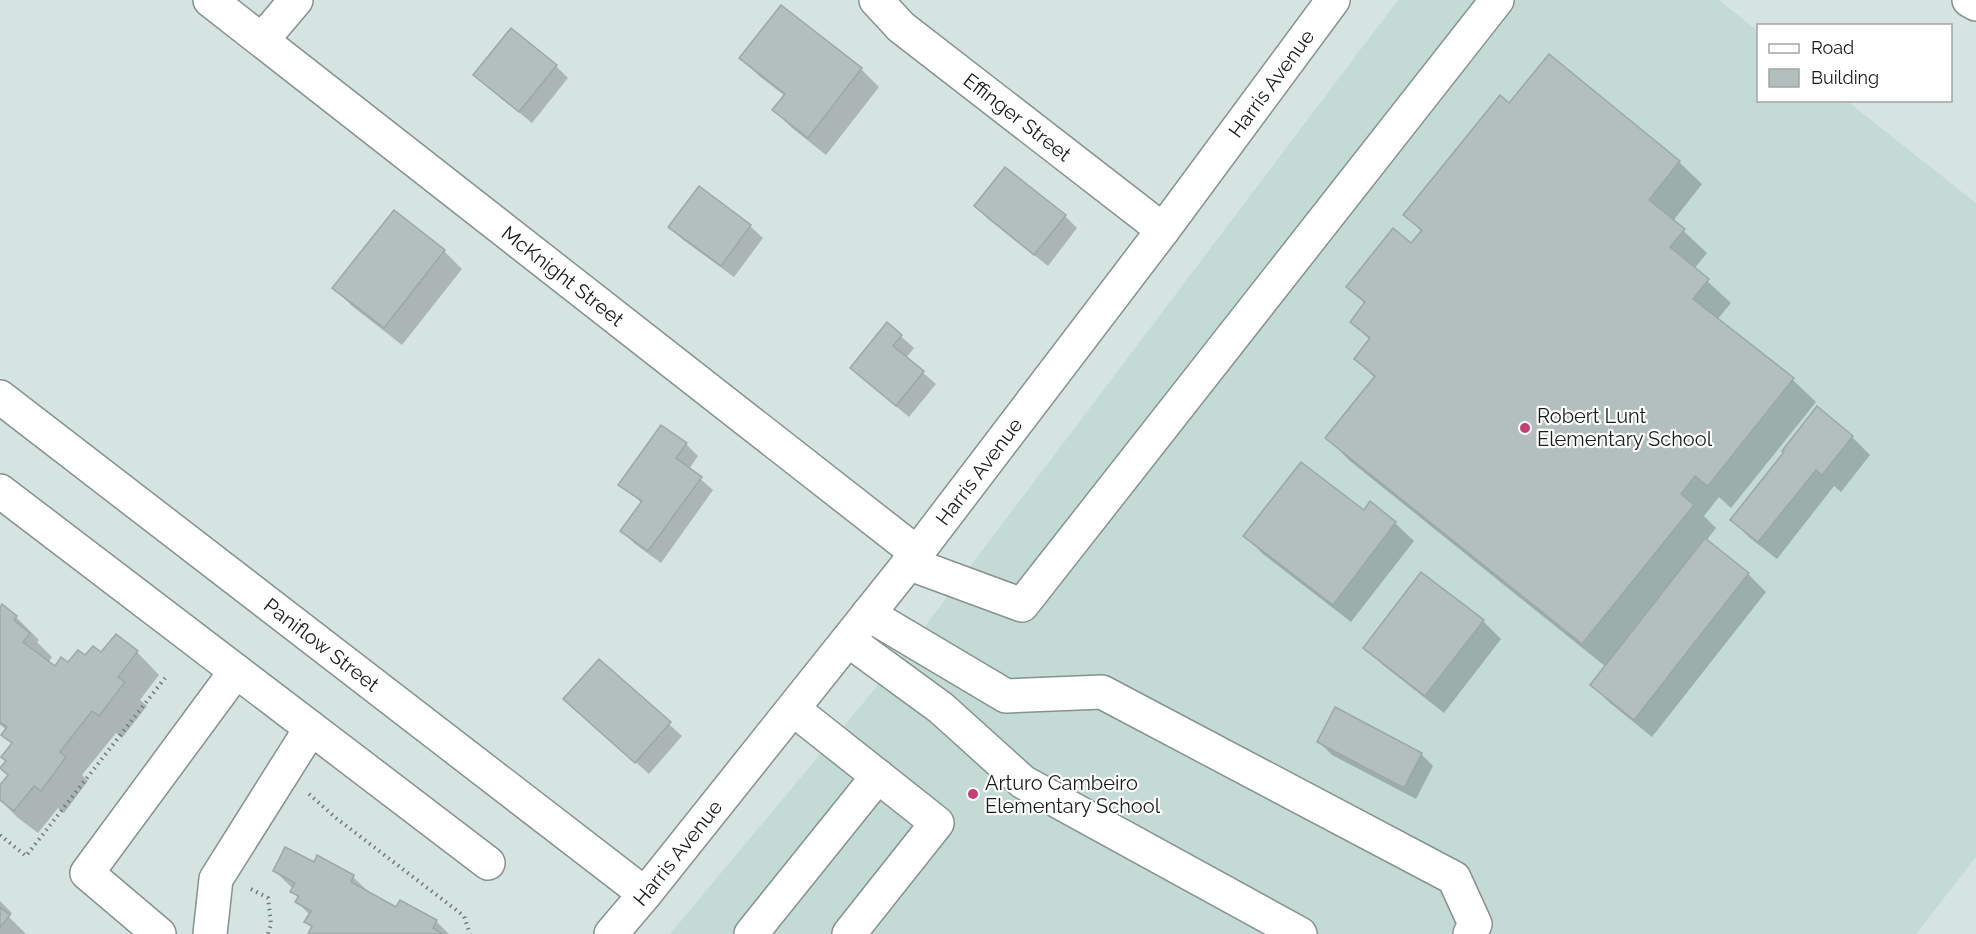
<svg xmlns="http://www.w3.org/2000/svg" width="1976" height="934" font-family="Raleway,sans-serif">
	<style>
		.built { fill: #c3dad5 }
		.shadow { fill: #0003 }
		.building { fill: #b2bfbc; stroke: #9ba8a5; stroke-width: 1.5 }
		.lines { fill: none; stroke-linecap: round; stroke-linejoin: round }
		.minor-casing { stroke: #85928f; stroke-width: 36 }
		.path { stroke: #707978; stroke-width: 4; stroke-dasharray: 1.5 4.5; stroke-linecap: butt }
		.minor { stroke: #fff; stroke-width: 33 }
		.poi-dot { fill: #c63d77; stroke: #fff; stroke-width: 2 }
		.labels { text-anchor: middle; stroke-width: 4.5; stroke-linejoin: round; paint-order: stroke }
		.street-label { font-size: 20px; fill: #171c1b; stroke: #fff }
		.poi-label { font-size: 20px; fill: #171c1b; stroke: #fff; text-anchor: start }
	</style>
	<rect width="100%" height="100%" fill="#d6e4e1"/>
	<path class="built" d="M 1398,0 L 1719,0 L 1758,31 L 1758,100 L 1847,101 L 1976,203 L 1976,857 L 1916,934 L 670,934 L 904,654 Z"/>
	<g class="shadow">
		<path d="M 781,7 L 861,69 L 879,87 L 826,155 L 792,128 L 774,110 L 785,96 L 759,76 L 741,58 Z"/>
		<path d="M 556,66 L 568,78 L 532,123 L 488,87 L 475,75 Z"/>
		<path d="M 1509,105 L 1679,162 L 1702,184 L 1673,221 L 1707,253 L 1694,269 L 1731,303 L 1717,320 L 1793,380 L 1816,402 L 1731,508 L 1719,497 L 1704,516 L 1716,528 L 1706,541 L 1748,574 L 1766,592 L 1652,737 L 1610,703 L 1592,685 L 1606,667 L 1350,461 L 1327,438 L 1375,378 L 1356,359 L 1370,340 L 1352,322 L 1365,304 L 1348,286 L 1412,245 L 1422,232 L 1405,215 Z"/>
		<path d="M 976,206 L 1065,216 L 1077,228 L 1048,266 L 988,219 Z"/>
		<path d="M 750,226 L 763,238 L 734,277 L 682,239 L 670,227 Z"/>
		<path d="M 444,251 L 462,269 L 402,345 L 352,306 L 334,288 Z"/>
		<path d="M 887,324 L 914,348 L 906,358 L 936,384 L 909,417 L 864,380 L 852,368 Z"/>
		<path d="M 1817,409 L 1852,437 L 1870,455 L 1841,492 L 1834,486 L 1777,559 L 1750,538 L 1732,520 L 1786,452 Z"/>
		<path d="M 686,444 L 698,456 L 689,469 L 713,490 L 661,563 L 635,544 L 622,531 L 642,503 L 620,485 Z"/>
		<path d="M 1370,504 L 1395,523 L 1414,541 L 1351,622 L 1263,554 L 1245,536 L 1364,512 Z"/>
		<path d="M 0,610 L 16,617 L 39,640 L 37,642 L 52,657 L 48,663 L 55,668 L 85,657 L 101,654 L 137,652 L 159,675 L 140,700 L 147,706 L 122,738 L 116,733 L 82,775 L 88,781 L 64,813 L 58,808 L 38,833 L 18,818 L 0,800 L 0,788 L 9,775 L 8,761 L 13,744 L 3,735 L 7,730 L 0,725 Z"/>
		<path d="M 1483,621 L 1501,639 L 1444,713 L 1383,665 L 1365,647 Z"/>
		<path d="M 599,661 L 682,736 L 649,774 L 578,711 Z"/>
		<path d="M 1319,742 L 1421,754 L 1433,766 L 1416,799 L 1332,755 Z"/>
		<path d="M 318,857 L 353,877 L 374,897 L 397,909 L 401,902 L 436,921 L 449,934 L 310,934 L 313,929 L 306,922 L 310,915 L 297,902 L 299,899 L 292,891 L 293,889 L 274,870 L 314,864 Z"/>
		<path d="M 0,901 L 12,913 L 9,917 L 26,934 L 0,934 Z"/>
	</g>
	<g class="building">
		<path d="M 781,5 L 862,68 L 808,138 L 772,110 L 785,94 L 739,58 Z"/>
		<path d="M 511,28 L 557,65 L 519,112 L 473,75 Z"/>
		<path d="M 1549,54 L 1680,161 L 1649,200 L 1685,229 L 1670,247 L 1709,279 L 1693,299 L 1794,378 L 1708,486 L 1695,476 L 1681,494 L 1694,505 L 1582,644 L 1325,438 L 1375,376 L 1354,359 L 1370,338 L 1350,322 L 1365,302 L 1346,287 L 1393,228 L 1411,243 L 1422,230 L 1403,215 L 1500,95 L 1509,103 Z"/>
		<path d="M 1005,167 L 1066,215 L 1034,255 L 974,206 Z"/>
		<path d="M 699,186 L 751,225 L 721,266 L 668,227 Z"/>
		<path d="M 394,210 L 445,250 L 384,328 L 332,288 Z"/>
		<path d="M 887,322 L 902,335 L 893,346 L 924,371 L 896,406 L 850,368 Z"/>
		<path d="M 1817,406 L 1853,436 L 1822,475 L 1816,470 L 1758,542 L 1730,520 L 1784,452 L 1782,451 Z"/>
		<path d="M 661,425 L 687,443 L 676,458 L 702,477 L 648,551 L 620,531 L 642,501 L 618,485 Z"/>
		<path d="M 1301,462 L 1364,510 L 1370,501 L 1396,522 L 1333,605 L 1243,536 Z"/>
		<path d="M 1705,538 L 1749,573 L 1634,720 L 1590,685 Z"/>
		<path d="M 1421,572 L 1484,620 L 1425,696 L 1363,648 Z"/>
		<path d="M 2,604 L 17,616 L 14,620 L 30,633 L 23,642 L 55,666 L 61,657 L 68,662 L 78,650 L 85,655 L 93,646 L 101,652 L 116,634 L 138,651 L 118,677 L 125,682 L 99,716 L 92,711 L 60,752 L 66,757 L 41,791 L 34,786 L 14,811 L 0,800 L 0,785 L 8,775 L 0,768 L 6,761 L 1,757 L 12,743 L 1,735 L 7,727 L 0,722 L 0,608 Z"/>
		<path d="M 599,659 L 671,722 L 635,763 L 563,699 Z"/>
		<path d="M 1335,707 L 1422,753 L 1404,788 L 1317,742 Z"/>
		<path d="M 285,847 L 314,862 L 317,855 L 354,875 L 351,882 L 396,907 L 400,900 L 437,920 L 433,928 L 443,934 L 308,934 L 312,926 L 304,922 L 311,911 L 295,902 L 299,896 L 290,892 L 295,883 L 273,871 Z"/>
		<path d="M 0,907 L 10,915 L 0,928 Z"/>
	</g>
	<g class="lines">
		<g class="minor-casing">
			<g id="minor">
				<path id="s1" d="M 210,0 L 917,553"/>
				<path id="s2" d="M 876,0 L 901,27 L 1163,230"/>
				<path d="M 1969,0 L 1976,4"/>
				<path d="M 262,40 L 296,0"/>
				<path id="s3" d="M 0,397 L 645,894"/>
				<path d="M 0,491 L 488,863"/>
				<path d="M 908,563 L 1022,605 L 1497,0"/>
				<path d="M 868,614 L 1006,696 L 1102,692 L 1454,878 L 1475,924 L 1470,934"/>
				<path d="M 848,640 L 941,708 L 1023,782 L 1300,934"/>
				<path d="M 793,709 L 937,823 L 849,934"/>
				<path d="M 159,934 L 87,873 L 236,671"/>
				<path d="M 210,934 L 216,879 L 311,728"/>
				<path id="s4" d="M 611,934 L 645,894 L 917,553 L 1163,230 L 1333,0"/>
				<path d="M 751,934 L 878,776"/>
			</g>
		</g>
		<g class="path">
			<path d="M 309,794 L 336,818 L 464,916 L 470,934"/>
			<path d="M 0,835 L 26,856 L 165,678"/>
			<path d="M 251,889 L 268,898 L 271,924 L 268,934"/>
		</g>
		<use href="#minor" class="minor"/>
	</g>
	<g class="poi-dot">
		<circle cx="1525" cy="428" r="6"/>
		<circle cx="973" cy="794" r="6"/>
	</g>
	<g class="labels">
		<g class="street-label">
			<text dy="7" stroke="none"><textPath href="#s4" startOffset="1077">Harris Avenue</textPath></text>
			<text dy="7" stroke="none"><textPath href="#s2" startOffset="184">Effinger Street</textPath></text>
			<text dy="7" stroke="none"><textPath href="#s1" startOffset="448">McKnight Street</textPath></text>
			<text dy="7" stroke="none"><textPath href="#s4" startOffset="591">Harris Avenue</textPath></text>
			<text dy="7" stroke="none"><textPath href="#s3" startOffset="406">Paniflow Street</textPath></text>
			<text dy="7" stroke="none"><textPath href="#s4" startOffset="105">Harris Avenue</textPath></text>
		</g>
		<g class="poi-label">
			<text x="1537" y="423">Robert Lunt<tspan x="1537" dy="23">Elementary School</tspan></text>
			<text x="985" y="790">Arturo Cambeiro<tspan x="985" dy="23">Elementary School</tspan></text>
		</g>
	</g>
	<rect x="1757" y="24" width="195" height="78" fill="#ffffff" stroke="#a2a4a4" stroke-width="1.5"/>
	<rect x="1769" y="44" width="30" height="9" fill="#ffffff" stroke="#a2a4a4" stroke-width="1.5"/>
	<text x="1811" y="54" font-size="18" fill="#171c1b">Road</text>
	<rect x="1769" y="69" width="30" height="18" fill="#b2bfbc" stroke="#a2a4a4" stroke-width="1.5"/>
	<text x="1811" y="84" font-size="18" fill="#171c1b">Building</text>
</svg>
